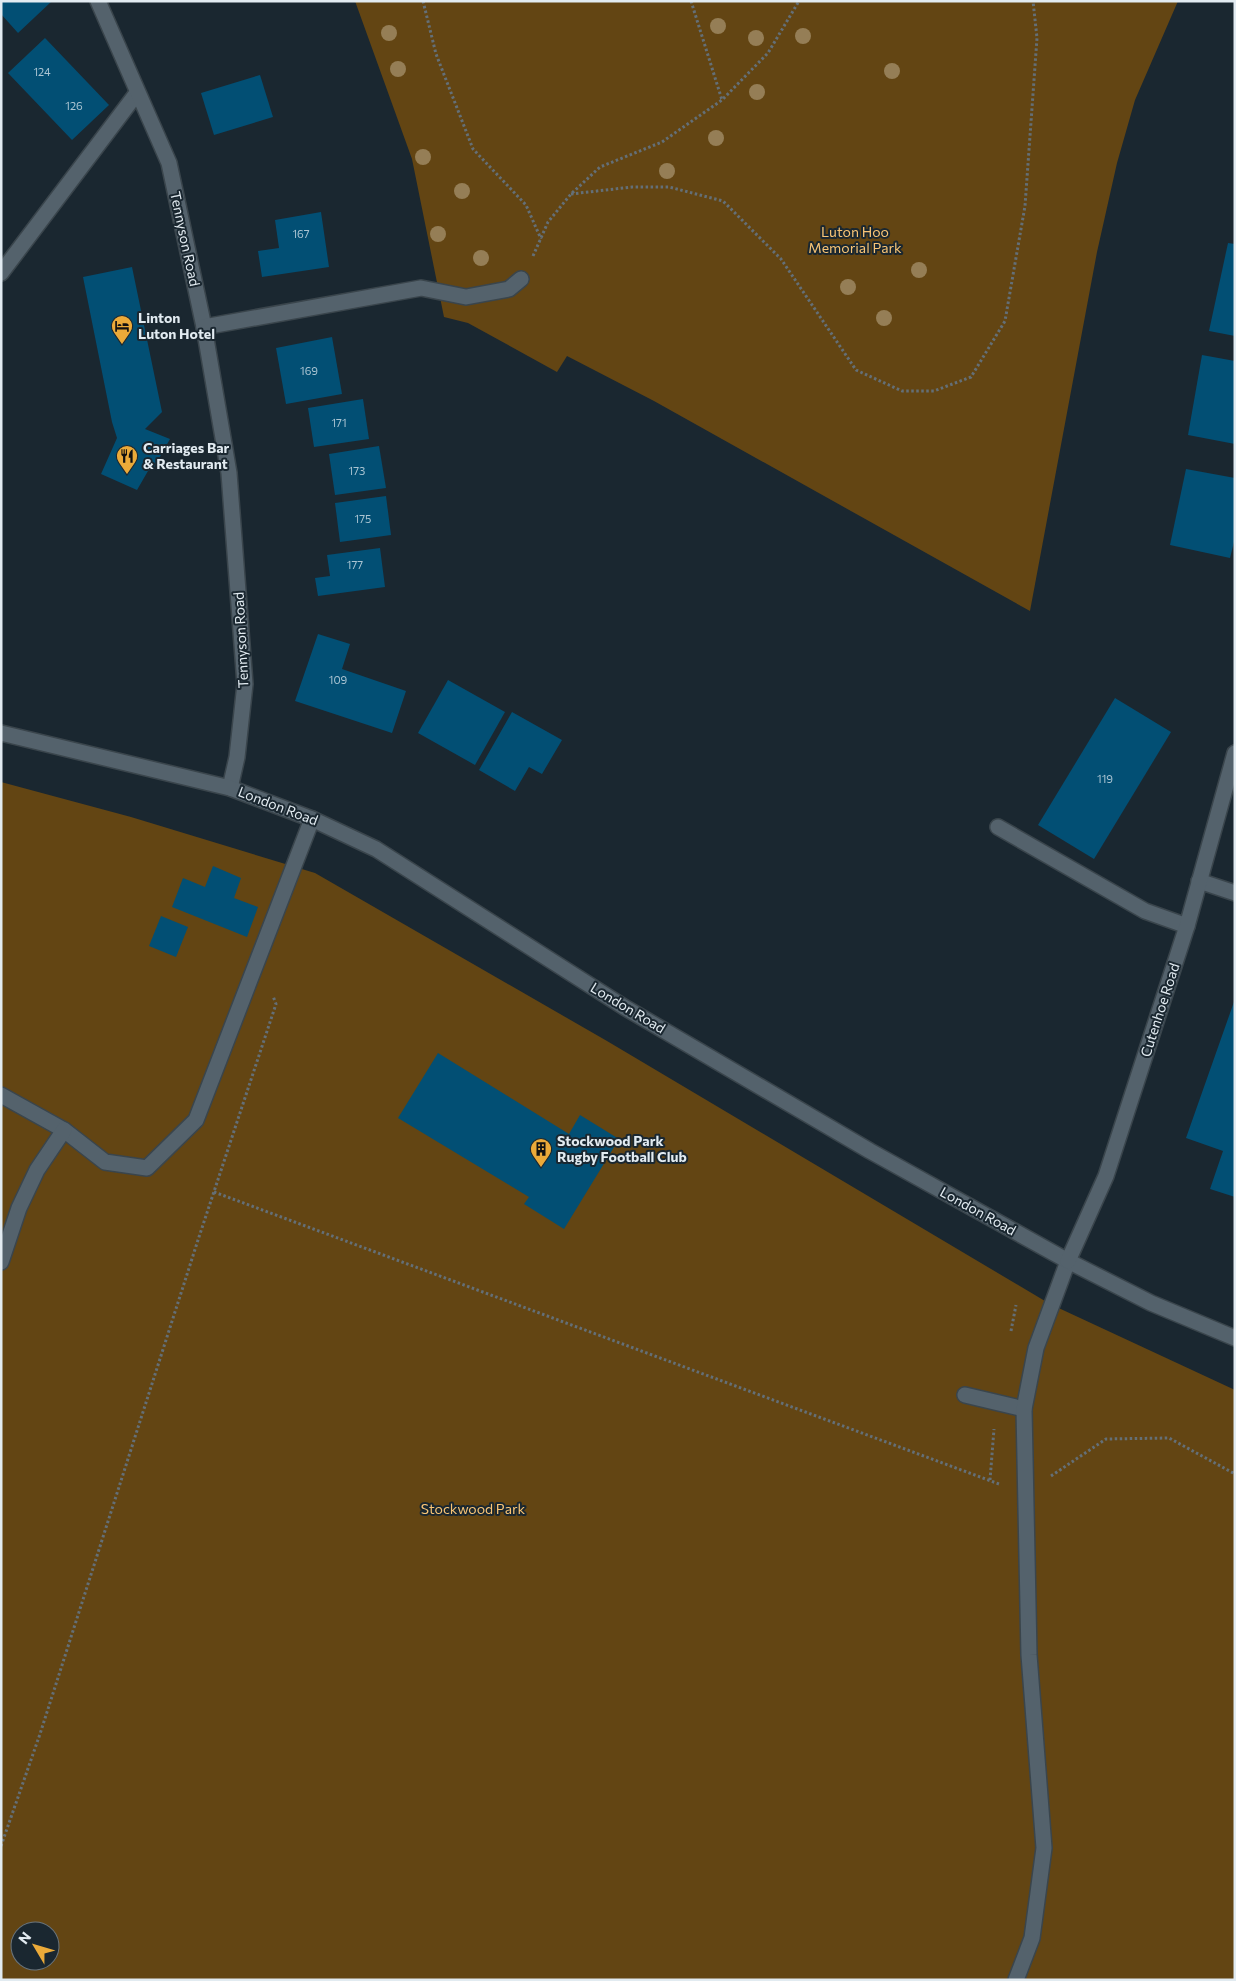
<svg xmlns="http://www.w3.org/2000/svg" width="1236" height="1981" font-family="Commissioner,sans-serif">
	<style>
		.green { fill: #634513; fill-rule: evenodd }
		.building { fill: #024f74 }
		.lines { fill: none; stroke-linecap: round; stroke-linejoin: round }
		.lane-casing { stroke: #3a454c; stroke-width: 18 }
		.street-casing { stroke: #3a454c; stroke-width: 18 }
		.secondary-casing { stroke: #3a454c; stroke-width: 18 }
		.path { stroke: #646f77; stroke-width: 3; stroke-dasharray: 2.5 2.5; stroke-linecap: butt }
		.lane { stroke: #54626c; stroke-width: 15 }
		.street { stroke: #54626c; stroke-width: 15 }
		.secondary { stroke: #54626c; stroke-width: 15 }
		.tree { fill: #957e56 }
		.labels { text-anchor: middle; stroke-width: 4; stroke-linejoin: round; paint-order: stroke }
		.number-label { font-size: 11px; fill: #aac4d2 }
		.park-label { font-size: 14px; fill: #f9c576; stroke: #1a2730 }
		.street-label { font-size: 14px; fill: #e2ebf1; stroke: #1a2730 }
		.poi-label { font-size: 14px; font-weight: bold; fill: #e2ebf1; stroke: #1a2730; text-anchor: start }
	</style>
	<rect width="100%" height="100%" fill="#1a2730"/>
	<g class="green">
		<path d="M 355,1 L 1178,1 L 1135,100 L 1117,163 L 1097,252 L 1030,611 L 654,401 L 567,356 L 557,372 L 468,323 L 444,317 L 412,159 Z"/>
		<path d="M 1,782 L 131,817 L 315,873 L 607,1041 L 1050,1304 L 1235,1390 L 1235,1980 L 1,1980 ZM 20,1931 L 50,1931 L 50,1961 L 20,1961 Z"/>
	</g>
	<g class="building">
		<path d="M 1,1 L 52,1 L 18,33 L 1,14 Z"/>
		<path d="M 45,38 L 109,105 L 72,140 L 8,73 Z"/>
		<path d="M 260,75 L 273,117 L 214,135 L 201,93 Z"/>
		<path d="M 321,212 L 329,267 L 262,277 L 258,251 L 279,248 L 275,220 Z"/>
		<path d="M 1228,243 L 1235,244 L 1235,336 L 1209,331 Z"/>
		<path d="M 132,267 L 162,412 L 145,429 L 170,439 L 153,469 L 148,471 L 137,490 L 101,474 L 117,438 L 112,422 L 83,277 Z"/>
		<path d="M 332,337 L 342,394 L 286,404 L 276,348 Z"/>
		<path d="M 1202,355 L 1235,361 L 1235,444 L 1188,435 Z"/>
		<path d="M 363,399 L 369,439 L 314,447 L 308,408 Z"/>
		<path d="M 379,446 L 386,488 L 335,495 L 329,454 Z"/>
		<path d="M 1186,469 L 1235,478 L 1235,538 L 1230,558 L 1170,545 Z"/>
		<path d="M 386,496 L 391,535 L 340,542 L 335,503 Z"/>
		<path d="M 380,548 L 385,587 L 318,596 L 315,578 L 330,576 L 327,555 Z"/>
		<path d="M 318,634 L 350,644 L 342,669 L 406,691 L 392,733 L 295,701 Z"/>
		<path d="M 448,680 L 505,712 L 475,765 L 418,733 Z"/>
		<path d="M 1115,698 L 1171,732 L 1094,859 L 1038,825 Z"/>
		<path d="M 512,712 L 562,740 L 542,774 L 529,767 L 515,791 L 479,770 Z"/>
		<path d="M 213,866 L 241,878 L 234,898 L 258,907 L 247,937 L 172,907 L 183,878 L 205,887 Z"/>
		<path d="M 161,916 L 188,927 L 176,957 L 149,946 Z"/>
		<path d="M 1235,999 L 1235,1197 L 1210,1189 L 1223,1151 L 1186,1138 Z"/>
		<path d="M 438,1053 L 569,1134 L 580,1115 L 619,1139 L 564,1229 L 524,1204 L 529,1197 L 398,1118 Z"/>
	</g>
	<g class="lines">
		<g class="lane-casing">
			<g id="lane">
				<path d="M 1,273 L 137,93"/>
				<path d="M 998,827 L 1145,911 L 1187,926"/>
				<path d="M 1199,881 L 1235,893"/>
				<path d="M 1,1095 L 64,1130 L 105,1162 L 147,1168 L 196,1120 L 312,819"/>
				<path d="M 1,1262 L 19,1208 L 37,1170 L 64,1130"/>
				<path d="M 965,1395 L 1024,1409"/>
				<path d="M 1016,1980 L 1032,1938 L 1044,1848 L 1029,1655 L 1024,1409 L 1036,1348 L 1068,1261"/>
			</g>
		</g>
		<g class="street-casing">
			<g id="street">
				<path d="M 98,1 L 169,163 L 204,327 L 229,473 L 245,684 L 237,757 L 230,788"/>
				<path d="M 204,327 L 421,288 L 466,297 L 509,289 L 521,279"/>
			</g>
		</g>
		<g class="secondary-casing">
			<g id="secondary">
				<path d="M 1,733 L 230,788 L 312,819 L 376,849 L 624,1007 L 870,1151 L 1068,1261 L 1151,1303 L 1235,1338"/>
				<path d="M 1068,1261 L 1106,1176 L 1187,926 L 1235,753"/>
			</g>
		</g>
		<g class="path">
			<path d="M 423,1 L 436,54 L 473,149 L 526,205 L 541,239"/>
			<path d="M 691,1 L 722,100"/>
			<path d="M 571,194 L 632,187 L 669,187 L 723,201 L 781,259 L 856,370 L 902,391 L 934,391 L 971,377 L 1005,321 L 1025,206 L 1037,38 L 1033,1"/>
			<path d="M 533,256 L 548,222 L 571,194 L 600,167 L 662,142 L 722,100 L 768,53 L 799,1"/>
			<path d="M 214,1192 L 999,1484"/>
			<path d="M 1011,1331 L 1016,1305"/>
			<path d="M 1051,1476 L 1106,1439 L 1169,1438 L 1235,1474"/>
			<path d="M 990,1480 L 994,1429"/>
			<path d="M 1,1846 L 40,1734 L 198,1240 L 276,1004 L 273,996"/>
		</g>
		<use href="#lane" class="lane"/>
		<use href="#street" class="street"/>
		<use href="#secondary" class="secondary"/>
	</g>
	<g class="tree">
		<circle cx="718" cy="26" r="8"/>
		<circle cx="389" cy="33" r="8"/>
		<circle cx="803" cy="36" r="8"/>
		<circle cx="756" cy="38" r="8"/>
		<circle cx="398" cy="69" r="8"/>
		<circle cx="892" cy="71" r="8"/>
		<circle cx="757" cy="92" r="8"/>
		<circle cx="716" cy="138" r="8"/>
		<circle cx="423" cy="157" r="8"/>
		<circle cx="667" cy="171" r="8"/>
		<circle cx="462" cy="191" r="8"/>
		<circle cx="438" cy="234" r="8"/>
		<circle cx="481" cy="258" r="8"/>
		<circle cx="919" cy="270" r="8"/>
		<circle cx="848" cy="287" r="8"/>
		<circle cx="884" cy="318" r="8"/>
	</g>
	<defs>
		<g id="hotel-pin" transform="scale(1.125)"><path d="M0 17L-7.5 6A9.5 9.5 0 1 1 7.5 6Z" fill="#ebaa39" stroke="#1a2730"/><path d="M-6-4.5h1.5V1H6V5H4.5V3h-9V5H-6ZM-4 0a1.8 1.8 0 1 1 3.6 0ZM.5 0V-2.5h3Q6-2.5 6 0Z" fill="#111"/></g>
		<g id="restaurant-pin" transform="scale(1.125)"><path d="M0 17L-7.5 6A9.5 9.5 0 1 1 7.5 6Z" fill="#ebaa39" stroke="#1a2730"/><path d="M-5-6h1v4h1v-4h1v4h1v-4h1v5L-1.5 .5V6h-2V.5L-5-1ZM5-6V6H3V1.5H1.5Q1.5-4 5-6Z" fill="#111"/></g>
		<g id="building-pin" transform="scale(1.125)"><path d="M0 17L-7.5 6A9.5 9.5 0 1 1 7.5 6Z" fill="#ebaa39" stroke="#1a2730"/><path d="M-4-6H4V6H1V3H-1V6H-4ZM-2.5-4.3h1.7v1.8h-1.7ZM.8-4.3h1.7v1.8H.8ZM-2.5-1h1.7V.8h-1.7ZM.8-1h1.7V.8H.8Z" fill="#111"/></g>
	</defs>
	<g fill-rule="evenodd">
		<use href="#hotel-pin" x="122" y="326"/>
		<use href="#restaurant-pin" x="127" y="456"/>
		<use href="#building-pin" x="541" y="1149"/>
	</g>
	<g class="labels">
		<g class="number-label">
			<text x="42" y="76">124</text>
			<text x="74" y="110">126</text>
			<text x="301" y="238">167</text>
			<text x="309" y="375">169</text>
			<text x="339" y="427">171</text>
			<text x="357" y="475">173</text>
			<text x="363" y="523">175</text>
			<text x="355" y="569">177</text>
			<text x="338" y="684">109</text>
			<text x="1105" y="783">119</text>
		</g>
		<g class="park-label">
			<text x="855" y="237">Luton Hoo<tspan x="855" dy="16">Memorial Park</tspan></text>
			<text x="473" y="1514">Stockwood Park</text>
		</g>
		<g class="street-label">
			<text transform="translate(185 239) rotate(78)" y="5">Tennyson Road</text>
			<text transform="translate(241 640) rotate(-93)" y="5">Tennyson Road</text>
			<text transform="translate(278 806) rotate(21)" y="5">London Road</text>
			<text transform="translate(628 1008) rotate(31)" y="5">London Road</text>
			<text transform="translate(1160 1010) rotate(-72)" y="5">Cutenhoe Road</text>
			<text transform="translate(978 1211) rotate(29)" y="5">London Road</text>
		</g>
		<g class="poi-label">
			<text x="138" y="323">Linton<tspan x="138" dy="16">Luton Hotel</tspan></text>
			<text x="143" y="453">Carriages Bar<tspan x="143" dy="16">&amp; Restaurant</tspan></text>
			<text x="557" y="1146">Stockwood Park<tspan x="557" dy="16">Rugby Football Club</tspan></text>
		</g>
	</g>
	<rect width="1236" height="1981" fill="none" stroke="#e2ebf1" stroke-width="5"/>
	<g transform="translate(35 1946) rotate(308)"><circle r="24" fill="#1a2730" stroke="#6a757d"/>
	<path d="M0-4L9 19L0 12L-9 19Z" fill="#ebaa39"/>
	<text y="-8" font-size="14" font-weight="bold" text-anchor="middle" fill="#e2ebf1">N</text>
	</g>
</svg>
